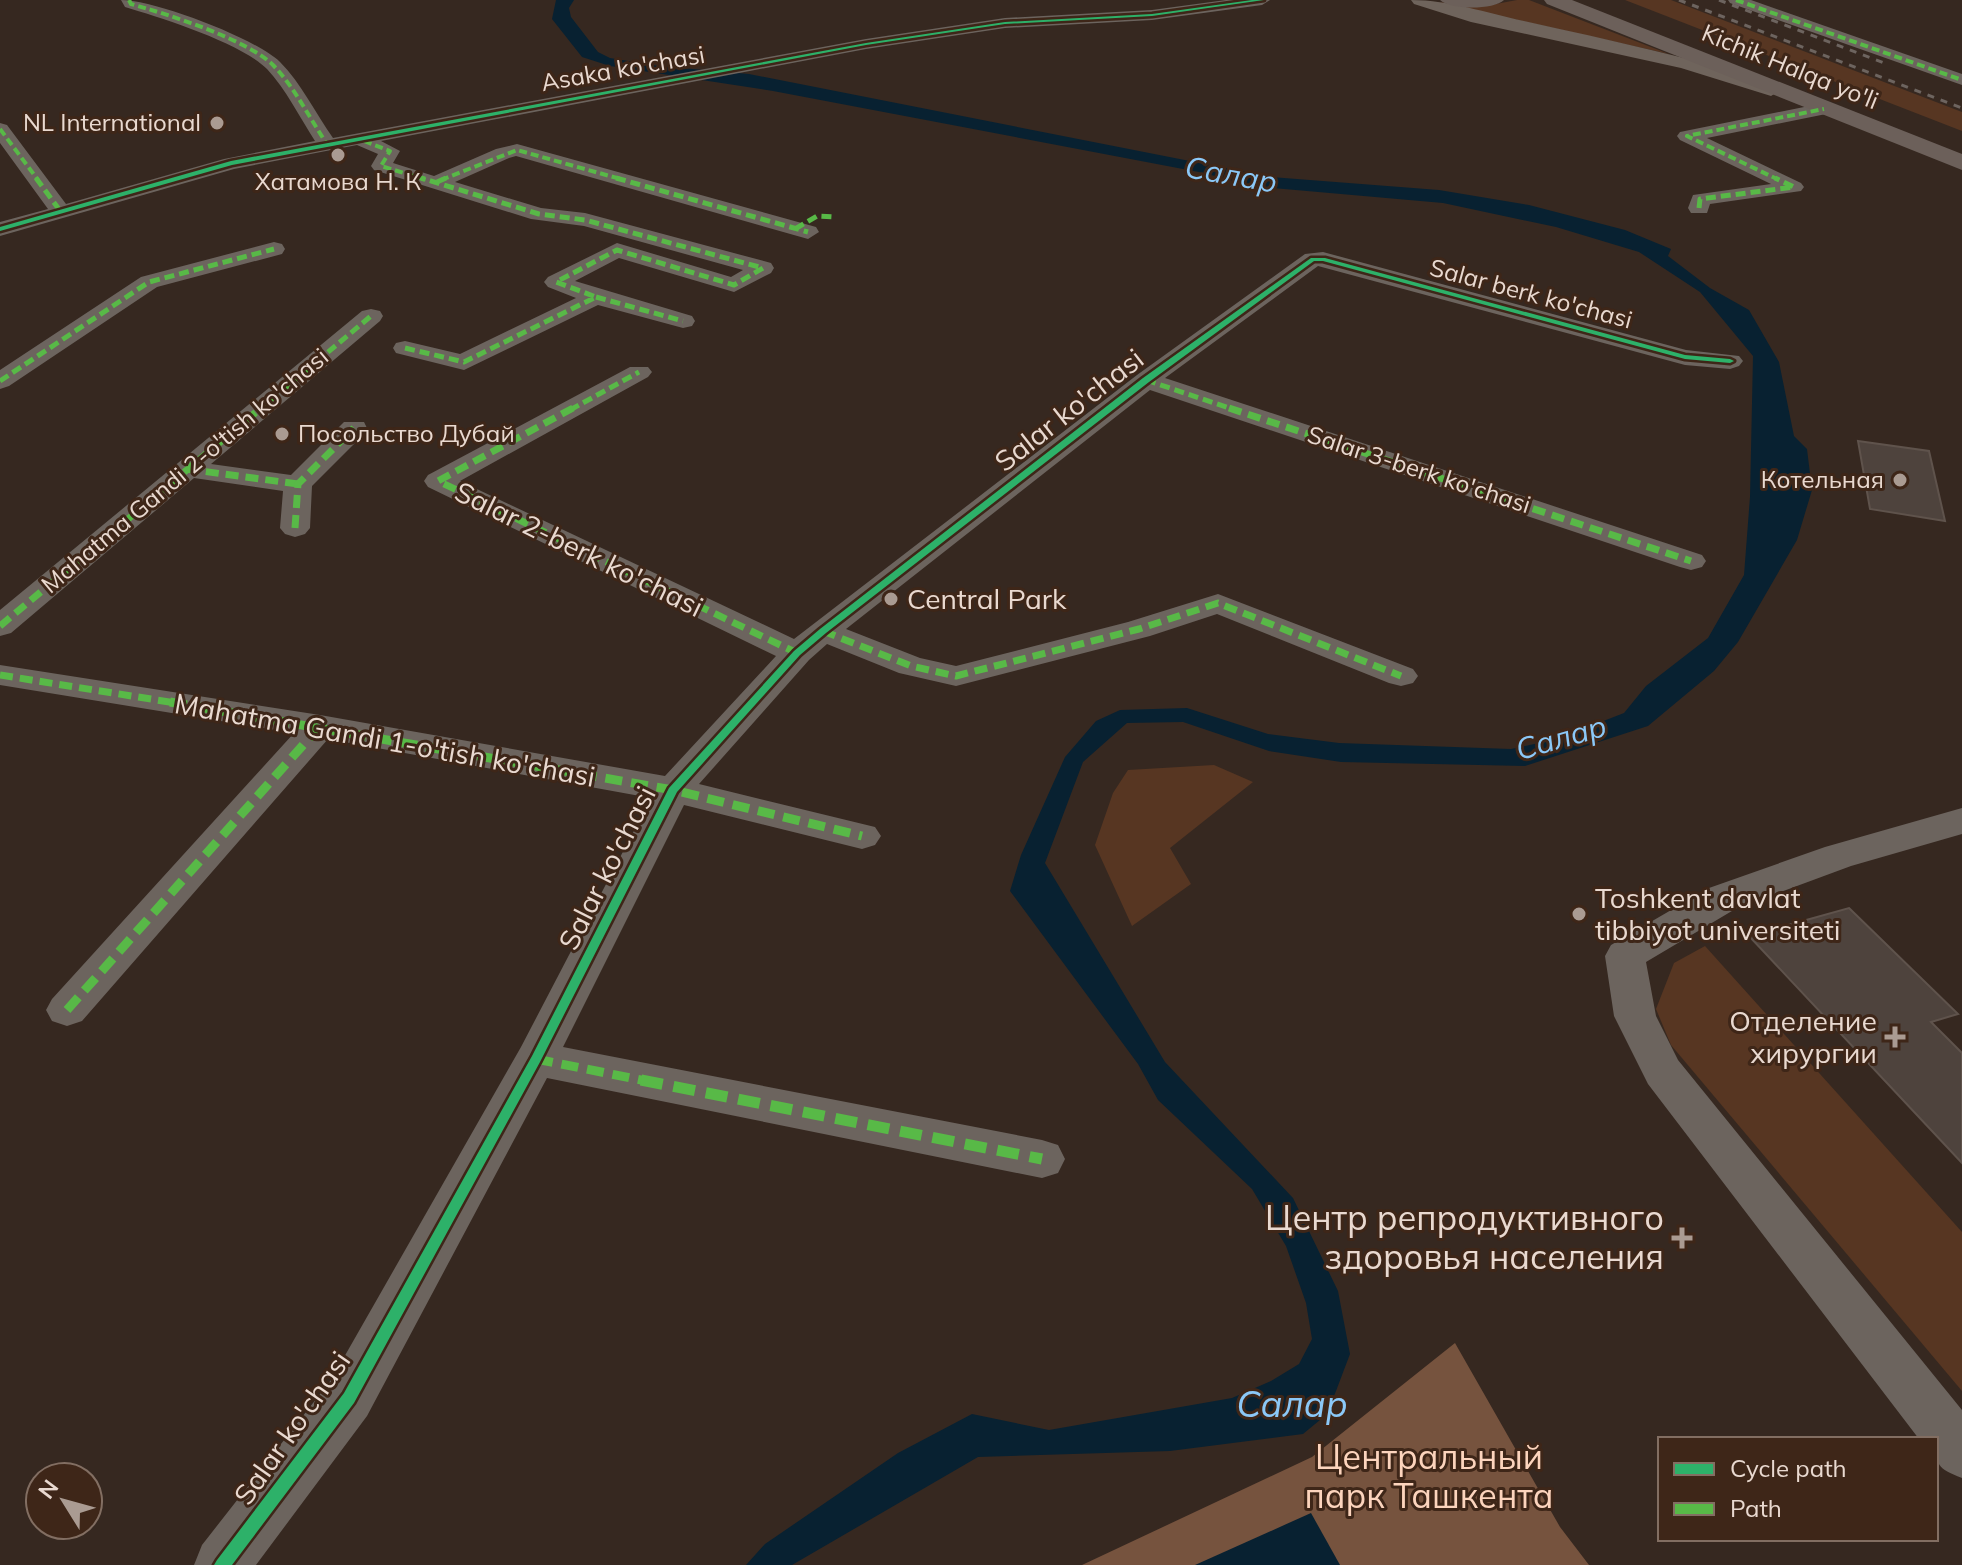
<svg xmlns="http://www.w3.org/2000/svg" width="1962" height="1565" font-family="Mulish,sans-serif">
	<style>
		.green { fill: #573622 }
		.forest { fill: #76533e }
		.water { fill: #082131 }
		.building { fill: #4e433d; stroke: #5f534c; stroke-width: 2 }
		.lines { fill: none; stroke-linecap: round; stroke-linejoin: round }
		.minor { fill: #6c645e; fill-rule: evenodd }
		.major { fill: #6f645c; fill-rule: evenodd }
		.highway { fill: #6c605a; fill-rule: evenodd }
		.rail { stroke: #6d645f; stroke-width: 3; stroke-dasharray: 7 7; stroke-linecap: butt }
		.quiet-far4 { stroke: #58b947; stroke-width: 4; stroke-dasharray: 8 4; stroke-linecap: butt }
		.quiet-far3 { stroke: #58b947; stroke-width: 5; stroke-dasharray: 10 5; stroke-linecap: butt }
		.quiet-far2 { stroke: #58b947; stroke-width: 7; stroke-dasharray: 13 7; stroke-linecap: butt }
		.quiet-far1 { stroke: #58b947; stroke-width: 9; stroke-dasharray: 17 9; stroke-linecap: butt }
		.quiet { stroke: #58b947; stroke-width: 11; stroke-dasharray: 22 11; stroke-linecap: butt }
		.cycleway-casing { stroke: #3e2618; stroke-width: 5 }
		.cycleway { fill: #2db169; fill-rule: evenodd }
		.poi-dot { fill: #aa9b92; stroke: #3e2618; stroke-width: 3 }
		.labels { text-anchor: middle; stroke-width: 6; stroke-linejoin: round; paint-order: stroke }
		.far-street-label { font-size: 24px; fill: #e9d9d0; stroke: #3e2618 }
		.far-poi-label { font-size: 24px; fill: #e9d9d0; stroke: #3e2618; text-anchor: end }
		.street-label { font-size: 28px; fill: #e9d9d0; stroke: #3e2618 }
		.poi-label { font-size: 28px; fill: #e9d9d0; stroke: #3e2618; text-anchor: start }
		.water-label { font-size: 30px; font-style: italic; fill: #8bc8f7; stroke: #3e2618 }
		.near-poi-label { font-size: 34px; fill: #e9d9d0; stroke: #3e2618; text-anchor: end }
		.near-park-label { font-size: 34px; fill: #fcd4bd; stroke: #3e2618 }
		.near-water-label { font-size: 36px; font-style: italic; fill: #8bc8f7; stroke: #3e2618 }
	</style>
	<rect width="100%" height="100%" fill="#362820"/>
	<g class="green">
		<path d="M 1517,0 L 1529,0 L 1669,54 L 1437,2 L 1485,6 Z"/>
		<path d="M 1625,0 L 1671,0 L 1962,112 L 1962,131 Z"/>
		<path d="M 1214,765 L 1253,782 L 1170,848 L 1191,884 L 1132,926 L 1095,845 L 1113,793 L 1128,770 Z"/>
		<path d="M 1705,946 L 1962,1232 L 1962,1391 L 1671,1045 L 1656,1009 L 1674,963 Z"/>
	</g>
	<path class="forest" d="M 1455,1343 L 1560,1527 L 1589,1565 L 1082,1565 L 1312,1457 Z"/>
	<g class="water">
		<path d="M 556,0 L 574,0 L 569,8 L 571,17 L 598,52 L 610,58 L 658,66 L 749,74 L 1271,177 L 1439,190 L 1529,205 L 1625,230 L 1671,249 L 1668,256 L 1710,288 L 1749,310 L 1779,362 L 1794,436 L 1807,449 L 1812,490 L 1797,540 L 1738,642 L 1714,671 L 1648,726 L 1525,766 L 1341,762 L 1269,751 L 1183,722 L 1127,723 L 1083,762 L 1045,863 L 1165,1062 L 1293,1198 L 1338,1291 L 1350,1354 L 1336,1391 L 1326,1415 L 1303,1434 L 1170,1451 L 978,1457 L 792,1565 L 746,1565 L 765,1544 L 898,1453 L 972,1414 L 1049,1430 L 1232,1398 L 1271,1381 L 1299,1364 L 1312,1339 L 1306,1303 L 1286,1246 L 1252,1189 L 1158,1100 L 1138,1064 L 1010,891 L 1021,855 L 1065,757 L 1096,721 L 1120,710 L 1187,708 L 1268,734 L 1339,743 L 1511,749 L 1557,739 L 1624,713 L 1646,686 L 1708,638 L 1744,575 L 1750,497 L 1753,356 L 1700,292 L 1639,252 L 1556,227 L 1443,203 L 1250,186 L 1204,173 L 773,91 L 610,66 L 582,57 L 552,19 Z"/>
		<path d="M 1311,1513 L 1340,1565 L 1195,1565 Z"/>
	</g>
	<g class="building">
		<path d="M 1858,441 L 1929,451 L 1945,521 L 1870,509 Z"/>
		<path d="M 1849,908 L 1958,1014 L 1931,1022 L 1962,1053 L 1962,1163 L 1749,936 Z"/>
	</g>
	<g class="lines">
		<g class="minor">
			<path d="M 121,0 C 155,0 255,38 280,62 C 301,83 316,114 333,138 L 866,39 L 1005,18 L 1152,10 L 1226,0 L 1270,0 L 1262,5 L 1152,20 L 1005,28 L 866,49 L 381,141 L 400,151 L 393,163 L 434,176 L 496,149 L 517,144 L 816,227 L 819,232 L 808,239 L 516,156 L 509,158 L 455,182 L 541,208 L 585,213 L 771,263 L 774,268 L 771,273 L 734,292 L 619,258 L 575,281 L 692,316 L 695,321 L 692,326 L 683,328 L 598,305 L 464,370 L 396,353 L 393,348 L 396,343 L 405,341 L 460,354 L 576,298 L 548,287 L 544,282 L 548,277 L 617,243 L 731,277 L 743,270 L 584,226 L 531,219 L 374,170 L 371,166 L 378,154 L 357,145 L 234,169 L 0,236 L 0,222 L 48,209 L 0,143 L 0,123 L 7,125 L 66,204 L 224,159 L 315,141 C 300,118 286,89 267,69 C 241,43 162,18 125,7 Z"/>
			<path d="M 1728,0 L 1751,0 L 1962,74 L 1962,85 L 1730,3 Z"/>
			<path d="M 1824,103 L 1833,109 L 1831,113 L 1707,138 L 1801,183 L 1804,187 L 1801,191 L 1710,204 L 1707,213 L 1691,213 L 1688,208 L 1693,195 L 1771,184 L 1680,140 L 1677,136 L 1680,132 Z"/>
			<path d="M 274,242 L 282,244 L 285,249 L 282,254 L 157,287 L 9,386 L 0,389 L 0,370 L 141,277 Z"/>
			<path d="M 1323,252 L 1686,350 L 1739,356 L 1743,361 L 1739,366 L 1730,369 L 1685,365 L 1318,266 L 1165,378 L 1702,555 L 1706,561 L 1702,567 L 1691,570 L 1680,567 L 1150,390 L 846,629 L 920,658 L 956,666 L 1128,622 L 1218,594 L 1413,669 L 1418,676 L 1413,683 L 1401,686 L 1389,683 L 1217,614 L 1150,636 L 956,686 L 899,673 L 827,644 L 809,660 L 699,784 L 875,827 L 881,836 L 875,845 L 862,849 L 684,805 L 563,1047 L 1042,1140 L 1058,1145 L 1065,1159 L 1058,1173 L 1042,1178 L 547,1078 L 367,1416 L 256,1565 L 194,1565 L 202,1545 L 331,1380 L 521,1047 L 651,798 L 328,739 L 82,1021 L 67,1026 L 52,1021 L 46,1010 L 52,999 L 294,733 L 0,685 L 0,665 L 320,715 L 665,776 L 776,656 L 428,487 L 424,481 L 428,475 L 630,367 L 648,367 L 652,372 L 648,377 L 460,481 L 794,639 L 1137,375 L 1305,254 Z"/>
			<path d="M 371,309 L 380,311 L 383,316 L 380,321 L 211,464 L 291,475 L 344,422 L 364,422 L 367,428 L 364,434 L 312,486 L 310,528 L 305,534 L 295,537 L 285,534 L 280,528 L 283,491 L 194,478 L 11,633 L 0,636 L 0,610 L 362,311 Z"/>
			<path d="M 1962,808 L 1962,834 L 1851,866 L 1737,908 L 1646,962 L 1656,1016 L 1678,1060 L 1962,1410 L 1962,1478 C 1937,1468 1936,1466 1936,1439 L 1919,1439 L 1648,1084 L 1614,1016 L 1605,956 L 1611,945 L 1709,888 L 1825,847 Z"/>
		</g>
		<path class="major" d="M 1411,0 C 1450,0 1486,13 1524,21 C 1610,40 1695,59 1779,84 L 1782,89 L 1771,96 L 1681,68 L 1471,22 L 1414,4 Z"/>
		<g class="highway">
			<path d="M 1440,0 L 1504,0 C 1494,10 1450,10 1440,0 Z"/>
			<path d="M 1544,0 L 1572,0 L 1962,154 L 1962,170 L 1547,4 Z"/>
		</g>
		<g class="rail">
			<path d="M 1679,0 L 1962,108"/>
			<path d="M 1719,0 L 1887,64"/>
		</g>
		<g class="quiet-far4">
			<path d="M 129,0 L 131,4 C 167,14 249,40 274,66 C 295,88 310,119 327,144"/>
			<path d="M 1736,0 L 1962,80"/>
			<path d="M 0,129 L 38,180"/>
			<path d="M 364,141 L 390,151 L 381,166 L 427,180"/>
			<path d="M 441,180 L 517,150 L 624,180"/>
			<path d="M 1779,180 L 1687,136 L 1824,109"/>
		</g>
		<g class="quiet-far3">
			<path d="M 36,178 L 61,212"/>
			<path d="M 616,178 L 808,232"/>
			<path d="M 437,182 L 446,178"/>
			<path d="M 1699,208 L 1700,199 L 1794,187 L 1775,178"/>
			<path d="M 795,229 L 817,216 L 834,217"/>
			<path d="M 596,297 L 683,321"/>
			<path d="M 405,348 L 464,362 L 596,297 L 556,282 L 617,250 L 734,285 L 763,268 L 585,220 L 539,214 L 421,178"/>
			<path d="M 1146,380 L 1235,410"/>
			<path d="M 0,381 L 149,282 L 274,249"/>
			<path d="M 259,410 L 371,316"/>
			<path d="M 570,410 L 639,372"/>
		</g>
		<g class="quiet-far2">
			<path d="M 573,408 L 438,481 L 797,653"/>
			<path d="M 1229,408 L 1691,561"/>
			<path d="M 186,469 L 298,484"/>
			<path d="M 295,528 L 298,484 L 354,428"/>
			<path d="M 0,626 L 261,408"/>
			<path d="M 823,631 L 911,666 L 956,676 L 1139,629 L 1218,603 L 1401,676"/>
			<path d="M 0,675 L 182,704"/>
		</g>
		<g class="quiet-far1">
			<path d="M 170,702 L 673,790 L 862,836"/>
			<path d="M 67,1010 L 320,726"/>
			<path d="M 536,1059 L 651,1082"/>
		</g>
		<path class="quiet" d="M 641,1080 L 1042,1159"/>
		<g class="cycleway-casing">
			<g id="cycleway">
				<path d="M 1252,0 L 1264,0 L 1152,16 L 1005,24 L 866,45 L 232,165 L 0,231 L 0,227 L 231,161 L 866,43 L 1005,22 L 1152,14 Z"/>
				<path d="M 1311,258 L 1325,258 L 1685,355 L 1730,359 L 1734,361 L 1730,363 L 1685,359 L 1323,261 L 1314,261 L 1149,382 L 826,633 L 800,655 L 677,792 L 540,1062 L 354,1403 L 232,1565 L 214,1565 L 217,1560 L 344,1393 L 532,1056 L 669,788 L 794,651 L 820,629 L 1143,378 Z"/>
			</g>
		</g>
		<use href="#cycleway" class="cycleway"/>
	</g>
	<g class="poi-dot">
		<circle cx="217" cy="123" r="8"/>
		<circle cx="338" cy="155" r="8"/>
		<circle cx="282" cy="434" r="8"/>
		<circle cx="1900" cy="480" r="8"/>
		<circle cx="891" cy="599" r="8"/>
		<circle cx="1579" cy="914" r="8"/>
		<path d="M1891 1025h8v8h8v8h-8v8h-8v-8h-8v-8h8z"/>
		<path d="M1678 1226h8v8h8v8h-8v8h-8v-8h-8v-8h8z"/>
	</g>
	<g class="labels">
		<g class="far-street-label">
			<text transform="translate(1790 67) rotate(22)" y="8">Kichik Halqa yo'li</text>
			<text transform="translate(623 69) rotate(-10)" y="8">Asaka ko'chasi</text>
			<text transform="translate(1531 294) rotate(15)" y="8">Salar berk ko'chasi</text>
			<text transform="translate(1419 470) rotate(18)" y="8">Salar 3-berk ko'chasi</text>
			<text transform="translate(185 471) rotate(-40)" y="8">Mahatma Gandi 2-o'tish ko'chasi</text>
		</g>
		<g class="far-poi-label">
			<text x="201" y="131">NL International</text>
			<text x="338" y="190" text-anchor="middle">Хатамова Н. К</text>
			<text x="298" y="442" text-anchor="start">Посольство Дубай</text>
			<text x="1884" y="488">Котельная</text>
		</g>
		<g class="street-label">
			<text transform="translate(1069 410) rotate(-38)" y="10">Salar ko'chasi</text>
			<text transform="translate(579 549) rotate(26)" y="10">Salar 2-berk ko'chasi</text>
			<text transform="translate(385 740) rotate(10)" y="10">Mahatma Gandi 1-o'tish ko'chasi</text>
			<text transform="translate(607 868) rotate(-63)" y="10">Salar ko'chasi</text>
			<text transform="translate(292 1428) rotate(-55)" y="10">Salar ko'chasi</text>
		</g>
		<g class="poi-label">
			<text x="907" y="609">Central Park</text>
			<text x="1595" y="908">Toshkent davlat<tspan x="1595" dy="32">tibbiyot universiteti</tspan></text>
			<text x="1877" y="1031" text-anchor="end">Отделение<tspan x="1877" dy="32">хирургии</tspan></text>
		</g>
		<g class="water-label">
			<text transform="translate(1231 175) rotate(10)" y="10">Салар</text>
			<text transform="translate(1561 738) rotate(-16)" y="10">Салар</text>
		</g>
		<g class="near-poi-label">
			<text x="1664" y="1230">Центр репродуктивного<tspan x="1664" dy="39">здоровья населения</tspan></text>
		</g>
		<g class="near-park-label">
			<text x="1429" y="1469">Центральный<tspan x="1429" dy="39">парк Ташкента</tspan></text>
		</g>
		<g class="near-water-label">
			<text x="1292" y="1417">Салар</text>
		</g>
	</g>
	<rect x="1658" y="1437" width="280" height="104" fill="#3e2618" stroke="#826e62" stroke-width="2"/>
	<rect x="1674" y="1463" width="40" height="12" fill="#2db169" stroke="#826e62" stroke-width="2"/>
	<text x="1730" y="1477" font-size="24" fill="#e9d9d0">Cycle path</text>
	<rect x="1674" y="1503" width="40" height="12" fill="#58b947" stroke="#826e62" stroke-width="2"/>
	<text x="1730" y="1517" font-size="24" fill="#e9d9d0">Path</text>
	<g transform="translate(64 1501) rotate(307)"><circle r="38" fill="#3e2618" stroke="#826e62" stroke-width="2"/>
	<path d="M0-6L14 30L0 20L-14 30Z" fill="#aa9b92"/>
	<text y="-12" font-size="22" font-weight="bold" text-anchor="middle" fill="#e9d9d0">N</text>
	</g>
</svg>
